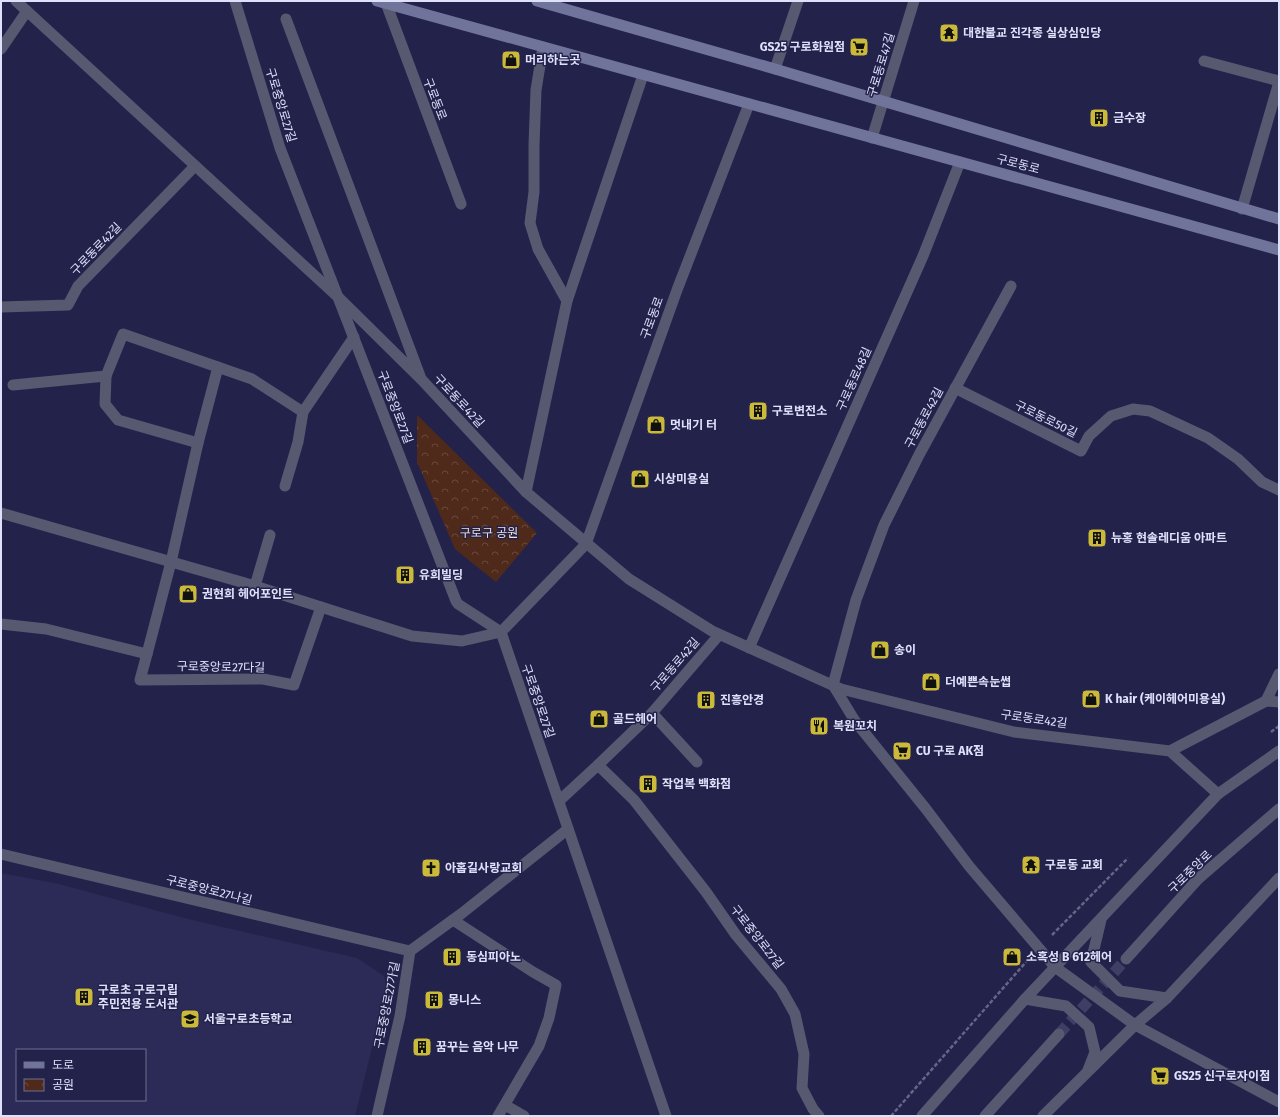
<svg xmlns="http://www.w3.org/2000/svg" width="1280" height="1117" font-family="'Fira Sans','Noto Sans KR',sans-serif">
	<style>
		.built { fill: #2c2b58; fill-rule: evenodd }
		.park { fill: url(#park-crowns) }
		.lines { fill: none; stroke-linecap: round; stroke-linejoin: round }
		.tertiary-tunnel { stroke: #3f3f65; stroke-width: 11; stroke-dasharray: 11 5.5; stroke-linecap: butt }
		.path { stroke: #656589; stroke-width: 2.5; stroke-dasharray: 4 2; stroke-linecap: butt }
		.service { stroke: #575971; stroke-width: 11 }
		.minor { stroke: #575971; stroke-width: 11 }
		.tertiary { stroke: #575971; stroke-width: 11 }
		.secondary { stroke: #71749a; stroke-width: 11 }
		.labels { text-anchor: middle; stroke-width: 3; stroke-linejoin: round; paint-order: stroke }
		.poi-label { font-size: 12px; font-weight: bold; fill: #dfe1fc; stroke: #23224a; text-anchor: start }
		.street-label { font-size: 12px; fill: #dfe1fc; stroke: #23224a }
		.park-label { font-size: 12px; fill: #f2dfd8; stroke: #23224a }
	</style>
	<defs>
		<pattern id="park-crowns" width="20" height="18" patternUnits="userSpaceOnUse"><rect width="20" height="18" fill="#4f2a1b"/><path d="M2 6a3 3 0 1 1 6 0M12 15a3 3 0 1 1 6 0" fill="none" stroke="#68493d"/></pattern>
	</defs>
	<rect width="100%" height="100%" fill="#23224a"/>
	<path class="built" d="M 1,873 L 59,884 L 188,919 L 357,958 L 384,976 L 387,988 L 355,1116 L 1,1116 ZM 17,1050 L 145,1050 L 145,1100 L 17,1100 Z"/>
	<path class="park" d="M 417,415 L 537,533 L 496,582 L 455,549 L 417,462 Z"/>
	<g class="lines">
		<path class="tertiary-tunnel" d="M 1059,1034 L 1126,959"/>
		<g class="path">
			<path d="M 1271,732 L 1279,726"/>
			<path d="M 1052,935 L 1128,858"/>
			<path d="M 891,1116 L 1026,962"/>
		</g>
		<g class="service">
			<path d="M 106,376 L 105,404 L 118,420 L 198,443 L 218,367"/>
			<path d="M 13,385 L 106,376 L 123,334 L 252,379 L 303,412"/>
			<path d="M 285,486 L 298,442 L 303,412 L 354,337"/>
			<path d="M 255,586 L 270,535"/>
			<path d="M 1,624 L 46,629 L 147,654 L 140,680 L 263,679 L 294,685 L 321,607"/>
			<path d="M 147,654 L 171,562 L 198,443"/>
			<path d="M 652,713 L 697,762"/>
			<path d="M 505,1105 L 524,1116"/>
		</g>
		<g class="minor">
			<path d="M 16,1 L 338,297 L 422,380 L 526,492 L 629,579 L 712,631 L 841,689 L 1014,732 L 1170,751 L 1218,794"/>
			<path d="M 386,3 L 461,204"/>
			<path d="M 286,19 L 420,376"/>
			<path d="M 543,47 L 536,90 L 534,145 L 534,192 L 530,223 L 538,249 L 567,301"/>
			<path d="M 1,49 L 27,11"/>
			<path d="M 1204,61 L 1279,81"/>
			<path d="M 775,69 L 798,1"/>
			<path d="M 1242,209 L 1279,82"/>
			<path d="M 1011,286 L 919,455 L 884,525 L 856,600 L 833,685 L 855,721 L 926,809 L 969,866 L 1055,967 L 1135,1025 L 1279,1102"/>
			<path d="M 1,307 L 68,305 L 78,286 L 195,166"/>
			<path d="M 955,388 L 1081,451 L 1089,436 L 1111,416 L 1133,409 L 1150,411 L 1208,438 L 1238,459 L 1262,482 L 1279,490"/>
			<path d="M 526,492 L 567,301 L 643,75"/>
			<path d="M 1,513 L 255,586 L 412,636 L 462,641 L 501,632 L 586,544 L 677,290 L 749,104"/>
			<path d="M 749,648 L 923,256 L 960,162"/>
			<path d="M 1266,701 L 1279,674"/>
			<path d="M 1170,751 L 1266,701 L 1279,702"/>
			<path d="M 598,765 L 652,713 L 719,635"/>
			<path d="M 559,801 L 598,765 L 634,800 L 706,892 L 736,935 L 781,989 L 795,1014 L 804,1054 L 802,1088 L 813,1109 L 819,1116"/>
			<path d="M 1,854 L 410,951"/>
			<path d="M 453,920 L 533,972 L 556,985 L 549,1018 L 539,1046 L 498,1116"/>
			<path d="M 377,1116 L 400,1016 L 410,951 L 461,914 L 568,829"/>
		</g>
		<g class="tertiary">
			<path d="M 235,1 L 280,148 L 456,601 L 458,604 L 501,632 L 666,1116"/>
			<path d="M 872,138 L 914,1"/>
			<path d="M 1101,920 L 1091,962 L 1120,991 L 1167,998"/>
			<path d="M 1126,959 L 1198,879 L 1279,809"/>
			<path d="M 1025,999 L 1066,1006 L 1089,1027 L 1095,1052 L 1088,1070"/>
			<path d="M 922,1116 L 1025,999 L 1218,794 L 1279,751"/>
			<path d="M 985,1116 L 1059,1034"/>
			<path d="M 1043,1116 L 1135,1025 L 1167,998 L 1279,878"/>
		</g>
		<g class="secondary">
			<path d="M 377,1 L 1279,250"/>
			<path d="M 537,1 L 775,69 L 1279,219"/>
		</g>
	</g>
	<defs>
		<g id="temple-square" transform="scale(1)"><rect x="-9" y="-9" width="18" height="18" rx="4" fill="#cbba39" stroke="#23224a"/><path d="M0-6L5-2H3V0L6.5 2.5H4V6H1.5V3h-3V6H-4V2.5H-6.5L-3 0V-2H-5Z" fill="#111"/></g>
		<g id="supermarket-square" transform="scale(1)"><rect x="-9" y="-9" width="18" height="18" rx="4" fill="#cbba39" stroke="#23224a"/><path d="M-6-5.5h2.5l.6 2H6L4.5 2H-2.5L-4.4-4H-6ZM-1.5 3.2a1.3 1.3 0 1 0 .1 0ZM3 3.2a1.3 1.3 0 1 0 .1 0Z" fill="#111"/></g>
		<g id="shop-square" transform="scale(1)"><rect x="-9" y="-9" width="18" height="18" rx="4" fill="#cbba39" stroke="#23224a"/><path d="M-5-2.5h2.3a2.7 3.5 0 0 1 5.4 0H5L5.5 6h-11ZM-1.5-2.5h3a1.5 2.3 0 0 0-3 0Z" fill="#111"/></g>
		<g id="building-square" transform="scale(1)"><rect x="-9" y="-9" width="18" height="18" rx="4" fill="#cbba39" stroke="#23224a"/><path d="M-4-6H4V6H1V3H-1V6H-4ZM-2.5-4.3h1.7v1.8h-1.7ZM.8-4.3h1.7v1.8H.8ZM-2.5-1h1.7V.8h-1.7ZM.8-1h1.7V.8H.8Z" fill="#111"/></g>
		<g id="restaurant-square" transform="scale(1)"><rect x="-9" y="-9" width="18" height="18" rx="4" fill="#cbba39" stroke="#23224a"/><path d="M-5-6h1v4h1v-4h1v4h1v-4h1v5L-1.5 .5V6h-2V.5L-5-1ZM5-6V6H3V1.5H1.5Q1.5-4 5-6Z" fill="#111"/></g>
		<g id="church-square" transform="scale(1)"><rect x="-9" y="-9" width="18" height="18" rx="4" fill="#cbba39" stroke="#23224a"/><path d="M-1.2-6h2.4v3.5h3.3v2.4h-3.3V6h-2.4V-.1h-3.3v-2.4h3.3Z" fill="#111"/></g>
		<g id="school-square" transform="scale(1)"><rect x="-9" y="-9" width="18" height="18" rx="4" fill="#cbba39" stroke="#23224a"/><path d="M0-5L7-2L0 1L-7-2ZM-4 1L0 2.5L4 1V4Q0 6-4 4Z" fill="#111"/></g>
	</defs>
	<g fill-rule="evenodd">
		<use href="#temple-square" x="949" y="33"/>
		<use href="#supermarket-square" x="859" y="47"/>
		<use href="#shop-square" x="511" y="60"/>
		<use href="#building-square" x="1099" y="118"/>
		<use href="#building-square" x="758" y="411"/>
		<use href="#shop-square" x="656" y="425"/>
		<use href="#shop-square" x="640" y="479"/>
		<use href="#building-square" x="1097" y="538"/>
		<use href="#building-square" x="405" y="575"/>
		<use href="#shop-square" x="188" y="594"/>
		<use href="#shop-square" x="880" y="650"/>
		<use href="#shop-square" x="931" y="682"/>
		<use href="#shop-square" x="1091" y="699"/>
		<use href="#building-square" x="706" y="700"/>
		<use href="#shop-square" x="599" y="719"/>
		<use href="#restaurant-square" x="819" y="726"/>
		<use href="#supermarket-square" x="902" y="751"/>
		<use href="#building-square" x="648" y="784"/>
		<use href="#temple-square" x="1031" y="865"/>
		<use href="#church-square" x="431" y="868"/>
		<use href="#building-square" x="452" y="957"/>
		<use href="#shop-square" x="1012" y="957"/>
		<use href="#building-square" x="84" y="997"/>
		<use href="#building-square" x="434" y="1000"/>
		<use href="#school-square" x="190" y="1019"/>
		<use href="#building-square" x="422" y="1047"/>
		<use href="#supermarket-square" x="1160" y="1076"/>
	</g>
	<g class="labels">
		<g class="poi-label">
			<text x="963" y="37">대한불교 진각종 실상심인당</text>
			<text x="845" y="51" text-anchor="end">GS25 구로화원점</text>
			<text x="525" y="64">머리하는곳</text>
			<text x="1113" y="122">금수장</text>
			<text x="772" y="415">구로변전소</text>
			<text x="670" y="429">멋내기 터</text>
			<text x="654" y="483">시상미용실</text>
			<text x="1111" y="542">뉴홍 현솔레디움 아파트</text>
			<text x="419" y="579">유희빌딩</text>
			<text x="202" y="598">권현희 헤어포인트</text>
			<text x="894" y="654">송이</text>
			<text x="945" y="686">더예쁜속눈썹</text>
			<text x="1105" y="703">K hair (케이헤어미용실)</text>
			<text x="720" y="704">진흥안경</text>
			<text x="613" y="723">골드헤어</text>
			<text x="833" y="730">복원꼬치</text>
			<text x="916" y="755">CU 구로 AK점</text>
			<text x="662" y="788">작업복 백화점</text>
			<text x="1045" y="869">구로동 교회</text>
			<text x="445" y="872">아홉길사랑교회</text>
			<text x="466" y="961">동심피아노</text>
			<text x="1026" y="961">소혹성 B 612헤어</text>
			<text x="98" y="994">구로초 구로구립<tspan x="98" dy="14">주민전용 도서관</tspan></text>
			<text x="448" y="1004">몽니스</text>
			<text x="204" y="1023">서울구로초등학교</text>
			<text x="436" y="1051">꿈꾸는 음악 나무</text>
			<text x="1174" y="1080">GS25 신구로자이점</text>
		</g>
		<g class="street-label">
			<text transform="translate(881 65) rotate(-73)" y="4">구로동로47길</text>
			<text transform="translate(435 99) rotate(69)" y="4">구로동로</text>
			<text transform="translate(281 105) rotate(73)" y="4">구로중앙로27길</text>
			<text transform="translate(1018 164) rotate(15)" y="4">구로동로</text>
			<text transform="translate(96 249) rotate(-46)" y="4">구로동로42길</text>
			<text transform="translate(652 318) rotate(-70)" y="4">구로동로</text>
			<text transform="translate(854 379) rotate(-66)" y="4">구로동로48길</text>
			<text transform="translate(459 401) rotate(47)" y="4">구로동로42길</text>
			<text transform="translate(395 407) rotate(69)" y="4">구로중앙로27길</text>
			<text transform="translate(924 418) rotate(-62)" y="4">구로동로42길</text>
			<text transform="translate(1046 419) rotate(26)" y="4">구로동로50길</text>
			<text transform="translate(675 665) rotate(-49)" y="4">구로동로42길</text>
			<text transform="translate(221 667) rotate(1)" y="4">구로중앙로27다길</text>
			<text transform="translate(538 701) rotate(71)" y="4">구로중앙로27길</text>
			<text transform="translate(1034 719) rotate(8)" y="4">구로동로42길</text>
			<text transform="translate(1190 872) rotate(-44)" y="4">구로중앙로</text>
			<text transform="translate(209 890) rotate(14)" y="4">구로중앙로27나길</text>
			<text transform="translate(757 937) rotate(52)" y="4">구로중앙로27길</text>
			<text transform="translate(387 1005) rotate(-79)" y="4">구로중앙로27가길</text>
		</g>
		<g class="park-label">
			<text x="489" y="537">구로구 공원</text>
		</g>
	</g>
	<rect width="1280" height="1117" fill="none" stroke="#dfe1fc" stroke-width="4"/>
	<rect x="16" y="1049" width="130" height="52" fill="#23224a" stroke="#6e6e91"/>
	<rect x="24" y="1062" width="20" height="6" fill="#71749a" stroke="#6e6e91"/>
	<text x="52" y="1069" font-size="12" fill="#dfe1fc">도로</text>
	<rect x="24" y="1079" width="20" height="12" fill="url(#park-crowns)" stroke="#6e6e91"/>
	<text x="52" y="1089" font-size="12" fill="#dfe1fc">공원</text>
</svg>
